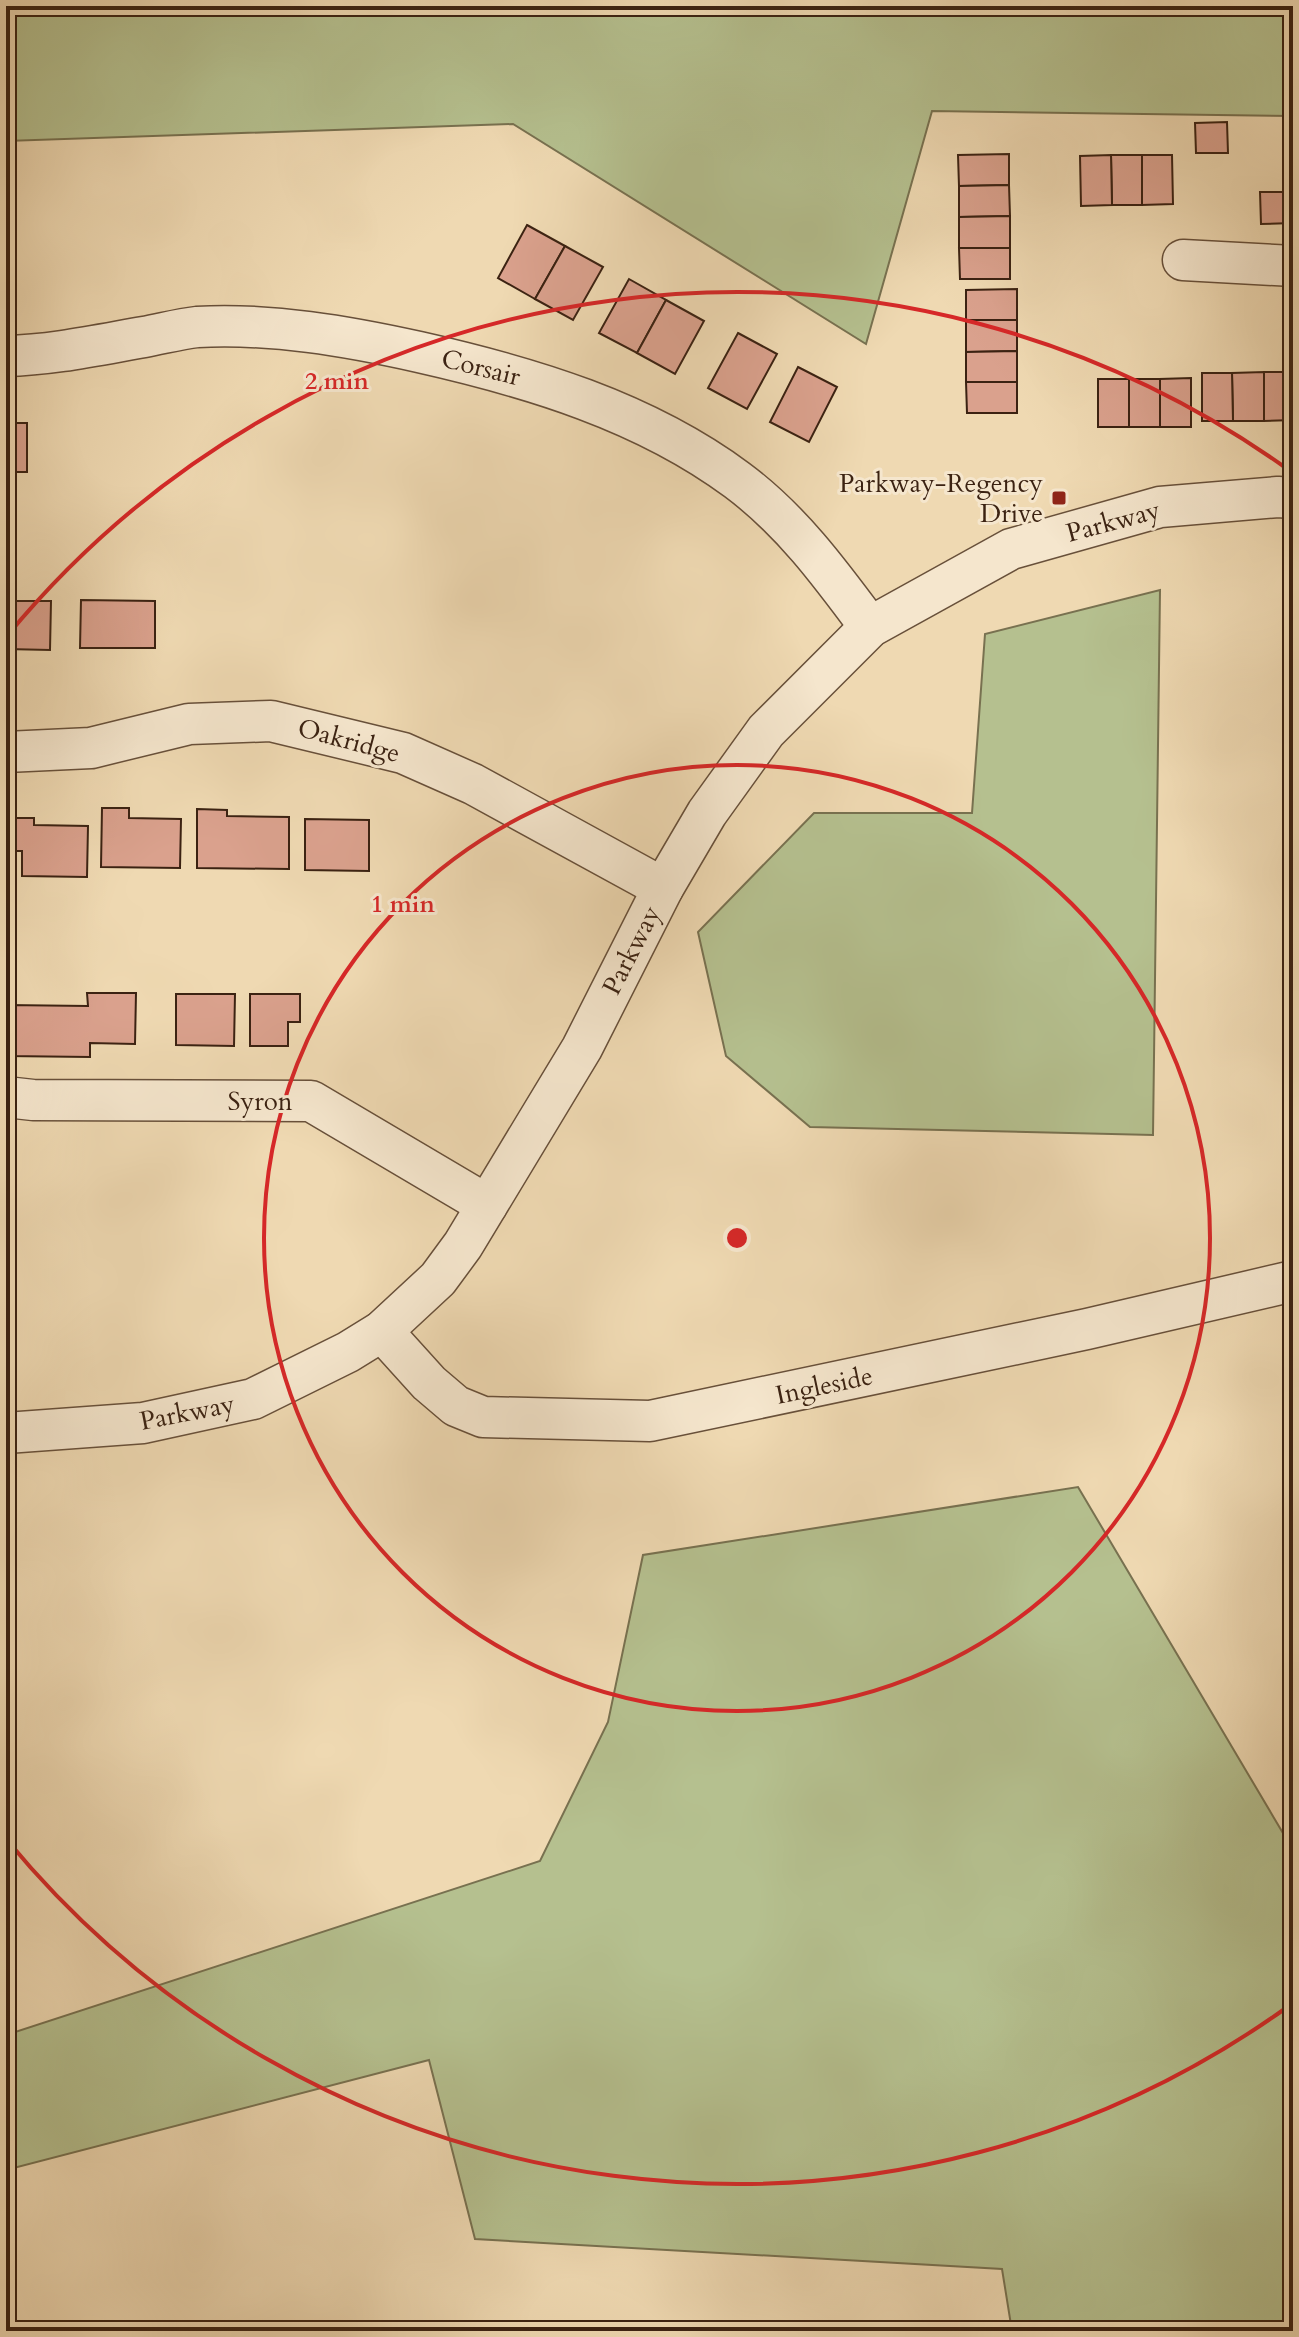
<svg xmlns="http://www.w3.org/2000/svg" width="1299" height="2337" font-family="Cardo,serif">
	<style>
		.green { fill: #b5c08f; stroke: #787150; stroke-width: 2 }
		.building { fill: #daa18d; stroke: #3b2212; stroke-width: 2 }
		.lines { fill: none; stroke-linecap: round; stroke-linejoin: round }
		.minor-casing { stroke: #68503a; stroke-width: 43 }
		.minor { stroke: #f5e6cd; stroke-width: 40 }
		.ring { fill: none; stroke: #d62828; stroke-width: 4 }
		.poi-dot { fill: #8f2418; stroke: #f5e6cd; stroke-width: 3 }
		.labels { text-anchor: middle; stroke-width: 6; stroke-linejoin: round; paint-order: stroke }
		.street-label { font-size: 26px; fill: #3b2212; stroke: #f5e6cd }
		.poi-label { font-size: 26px; fill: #3b2212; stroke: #f5e6cd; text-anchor: end }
		.centre { fill: #d62828; stroke: #f5e6cd; stroke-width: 4 }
		.ring-label { font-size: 24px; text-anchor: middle; font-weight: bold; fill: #d62828; stroke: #f5e6cd; stroke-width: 6; stroke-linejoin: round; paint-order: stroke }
	</style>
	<rect width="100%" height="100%" fill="#efd9b2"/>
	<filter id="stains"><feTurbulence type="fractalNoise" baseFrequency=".0025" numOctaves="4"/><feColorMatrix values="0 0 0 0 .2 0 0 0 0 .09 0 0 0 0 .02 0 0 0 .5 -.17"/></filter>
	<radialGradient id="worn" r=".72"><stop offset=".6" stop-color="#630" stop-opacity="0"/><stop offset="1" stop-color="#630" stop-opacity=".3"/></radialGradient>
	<g class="green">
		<path d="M 6,6 L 1293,6 L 1293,116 L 932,111 L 866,344 L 513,124 L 6,141 Z"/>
		<path d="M 1160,590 L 1153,1135 L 810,1127 L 726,1056 L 698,932 L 814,813 L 972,813 L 985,634 Z"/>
		<path d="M 1078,1487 L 1293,1850 L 1293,2331 L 1012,2331 L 1002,2269 L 475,2239 L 429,2060 L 6,2170 L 6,2035 L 540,1861 L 608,1722 L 643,1555 Z"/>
	</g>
	<g class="building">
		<path d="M 1227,122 L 1228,153 L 1196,153 L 1195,123 Z"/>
		<path d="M 1009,154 L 1009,185 L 959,186 L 958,155 Z"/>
		<path d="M 1111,155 L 1142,155 L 1142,205 L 1112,205 Z"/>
		<path d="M 1111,155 L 1112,205 L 1081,206 L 1080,156 Z"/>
		<path d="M 1142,155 L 1172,155 L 1173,204 L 1142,205 Z"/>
		<path d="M 1009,185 L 1010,216 L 959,217 L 959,186 Z"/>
		<path d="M 1260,192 L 1293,192 L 1293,223 L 1261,224 Z"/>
		<path d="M 1010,216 L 1010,248 L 959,248 L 959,217 Z"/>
		<path d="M 527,225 L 565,246 L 535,299 L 498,278 Z"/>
		<path d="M 565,246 L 603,267 L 573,320 L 535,299 Z"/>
		<path d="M 959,248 L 1010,248 L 1010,279 L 960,279 Z"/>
		<path d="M 629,279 L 666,300 L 637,353 L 599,333 Z"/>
		<path d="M 1017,289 L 1017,320 L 966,320 L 966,290 Z"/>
		<path d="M 666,300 L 704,321 L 675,374 L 637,353 Z"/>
		<path d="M 966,320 L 1017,320 L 1017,351 L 966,352 Z"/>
		<path d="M 738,333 L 777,354 L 747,409 L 708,388 Z"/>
		<path d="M 1017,351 L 1017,382 L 966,382 L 966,352 Z"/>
		<path d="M 798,367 L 837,387 L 809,442 L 770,422 Z"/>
		<path d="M 1264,372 L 1293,372 L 1293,420 L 1264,421 Z"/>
		<path d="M 1264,372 L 1264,421 L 1233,421 L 1232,373 Z"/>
		<path d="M 1202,373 L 1232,373 L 1233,421 L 1202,421 Z"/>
		<path d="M 1191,378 L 1191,427 L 1160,427 L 1160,379 Z"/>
		<rect x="1098" y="379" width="31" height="48"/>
		<rect x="1129" y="379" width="31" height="48"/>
		<path d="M 966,382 L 1017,382 L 1017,413 L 967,413 Z"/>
		<rect x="6" y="423" width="21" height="49"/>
		<path d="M 81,600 L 155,601 L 155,648 L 80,648 Z"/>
		<path d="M 6,601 L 51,601 L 50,650 L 6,649 Z"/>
		<path d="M 102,808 L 129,808 L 129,818 L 181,819 L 180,868 L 101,867 Z"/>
		<path d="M 197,809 L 227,810 L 227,816 L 289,817 L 289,869 L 197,868 Z"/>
		<path d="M 6,818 L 34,818 L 34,825 L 88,826 L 87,877 L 22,876 L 22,851 L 6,851 Z"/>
		<path d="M 305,819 L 369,820 L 369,871 L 305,870 Z"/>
		<path d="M 87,993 L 136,993 L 135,1044 L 90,1043 L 90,1057 L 6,1056 L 6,1005 L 88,1006 Z"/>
		<path d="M 176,994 L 235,994 L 234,1046 L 176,1045 Z"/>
		<path d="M 250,994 L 300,994 L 300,1022 L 288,1022 L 288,1046 L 250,1046 Z"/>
	</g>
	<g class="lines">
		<g class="minor-casing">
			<g id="minor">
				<path d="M 1183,260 L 1293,266"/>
				<path d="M 6,356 C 52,355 98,345 144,337 C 161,334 179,329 197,327 C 271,323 347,336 419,352 C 530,377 644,411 737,480 C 791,520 830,573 870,627"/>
				<path d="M 6,752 L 91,748 L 189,724 L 271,721 L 403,753 L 473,784 L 663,888"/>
				<path d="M 6,1097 L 33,1100 L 311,1101 L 487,1205"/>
				<path d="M 382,1331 L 429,1383 L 456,1406 L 483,1417 L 650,1421 L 1087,1329 L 1293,1281"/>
				<path d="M 6,1433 L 143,1423 L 253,1399 L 348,1352 L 382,1331 L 438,1279 L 463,1245 L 582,1048 L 663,888 L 707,813 L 766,731 L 870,627 L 1011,549 L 1160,507 L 1278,497 L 1293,498"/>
			</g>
		</g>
		<use href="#minor" class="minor"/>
	</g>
	<g class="ring">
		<circle cx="737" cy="1238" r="473"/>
		<path d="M1286 2008A946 946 0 0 1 7 1840M7 636A946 946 0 0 1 1286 468"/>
	</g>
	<rect class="poi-dot" x="1051" y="490" width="16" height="16" rx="4"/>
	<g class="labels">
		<g class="street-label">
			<text transform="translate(481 367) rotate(14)" y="9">Corsair</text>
			<text transform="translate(1113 521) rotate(-15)" y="9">Parkway</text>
			<text transform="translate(349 740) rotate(15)" y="9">Oakridge</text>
			<text transform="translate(631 950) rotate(-63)" y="9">Parkway</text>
			<text x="260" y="1110">Syron</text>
			<text transform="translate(824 1385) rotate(-12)" y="9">Ingleside</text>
			<text transform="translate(187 1412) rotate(-11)" y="9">Parkway</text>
		</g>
		<g class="poi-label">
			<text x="1043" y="492">Parkway-Regency<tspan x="1043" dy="30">Drive</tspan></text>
		</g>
	</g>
	<circle cx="737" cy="1238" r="12" class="centre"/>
	<g class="ring-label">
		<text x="337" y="389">2 min</text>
		<text x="403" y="912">1 min</text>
	</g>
	<rect width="1299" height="2337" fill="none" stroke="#efd9b2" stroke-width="32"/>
	<rect x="8" y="8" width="1283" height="2321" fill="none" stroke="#3b2212" stroke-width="4"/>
	<rect x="16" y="16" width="1267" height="2305" fill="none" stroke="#3b2212" stroke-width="2"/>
	<rect width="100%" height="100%" filter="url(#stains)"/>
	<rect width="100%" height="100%" fill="url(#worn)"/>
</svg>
